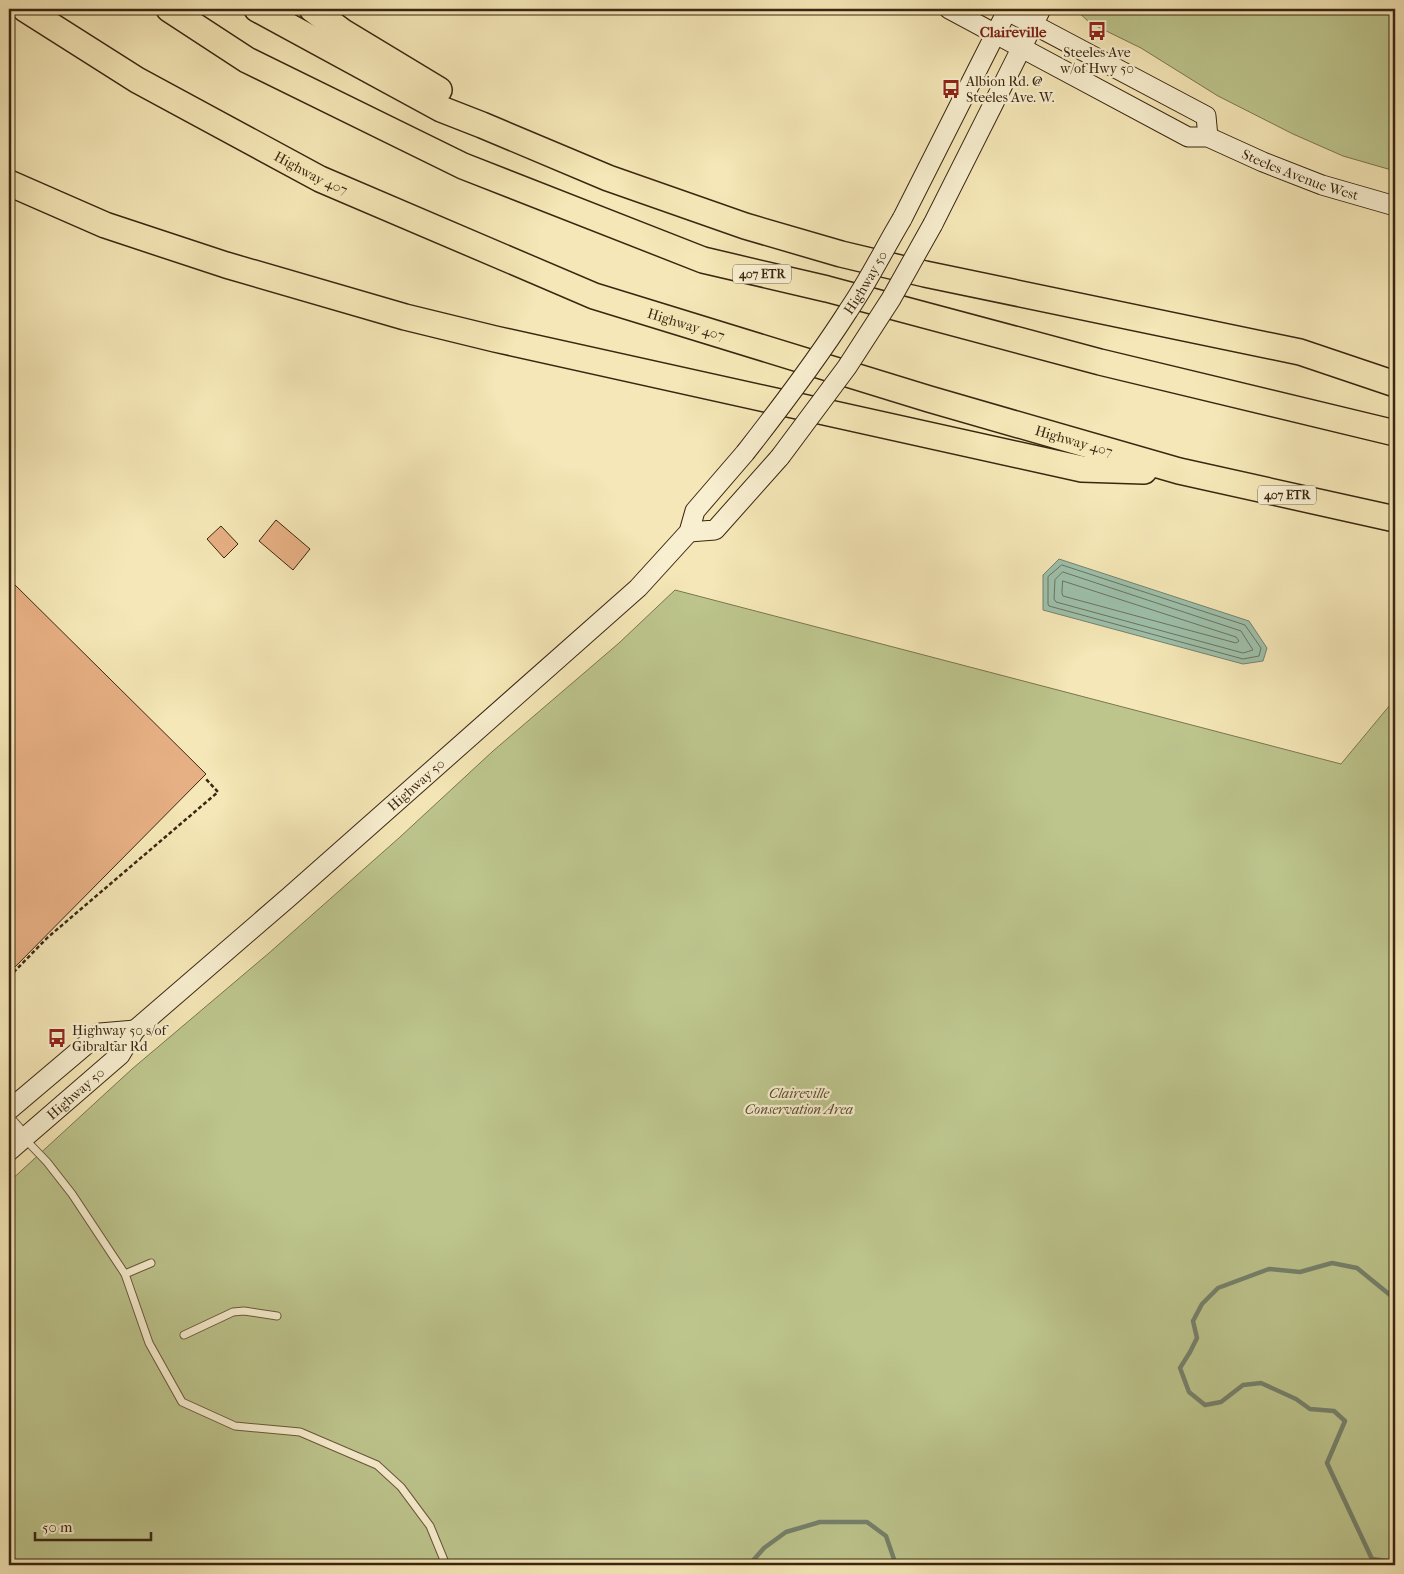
<svg xmlns="http://www.w3.org/2000/svg" width="1404" height="1574" font-family="'IM FELL French Canon',serif">
	<style>
		.green { fill: #bdc58d; stroke: #7c764f }
		.water { fill: #9dc0ab; stroke: #76826d }
		.lines { fill: none; stroke-linecap: round; stroke-linejoin: round }
		.shore { stroke: #6c735e; stroke-width: 1 }
		.stream { stroke: #76826d; stroke-width: 4.5 }
		.building { fill: #e7b084; stroke: #3b2611 }
		.lane-casing { stroke: #6a563a; stroke-width: 9 }
		.street-casing { stroke: #6a563a; stroke-width: 16 }
		.secondary-casing { stroke: #3b2611; stroke-width: 21 }
		.highway-casing { stroke: #3b2611; stroke-width: 28 }
		.path { stroke: #3b2611; stroke-width: 2.5; stroke-dasharray: 4 2.5; stroke-linecap: butt }
		.lane { stroke: #f8efd0; stroke-width: 7 }
		.street { stroke: #f8efd0; stroke-width: 14 }
		.secondary { stroke: #f8efd0; stroke-width: 19 }
		.highway { stroke: #f5e7b7; stroke-width: 25 }
		.secondary-bridge-casing { stroke: #3b2611; stroke-width: 21; stroke-linecap: butt }
		.secondary-bridge { stroke: #f8efd0; stroke-width: 19 }
		.labels { text-anchor: middle; stroke-width: 4.5; stroke-linejoin: round; paint-order: stroke }
		.shield { fill: #f8efd0; stroke: #74624a; stroke-width: 1 }
		.shield-label { font-size: 12px; font-weight: bold; fill: #3b2611 }
		.poi-label { font-size: 14px; fill: #3b2611; stroke: #f8efd0; text-anchor: start }
		.street-label { font-size: 14px; fill: #3b2611; stroke: #f8efd0 }
		.park-label { font-size: 14px; font-style: italic; fill: #5c4e30; stroke: #f8efd0 }
		.neighbourhood-label { font-size: 15px; font-weight: bold; fill: #7a1f14; stroke: #f8efd0 }
	</style>
	<rect width="100%" height="100%" fill="#f5e7b7"/>
	<filter id="stains"><feTurbulence type="fractalNoise" baseFrequency=".004" numOctaves="4"/><feColorMatrix values="0 0 0 0 .2 0 0 0 0 .09 0 0 0 0 .02 0 0 0 .5 -.17"/></filter>
	<radialGradient id="worn" r=".72"><stop offset=".6" stop-color="#630" stop-opacity="0"/><stop offset="1" stop-color="#630" stop-opacity=".3"/></radialGradient>
	<g class="green">
		<path d="M 1075,9 L 1395,9 L 1395,171 L 1343,156 L 1293,134 L 1218,96 L 1141,48 L 1090,23 Z"/>
		<path d="M 675,590 L 1341,764 L 1395,699 L 1395,1565 L 9,1565 L 9,1182 L 132,1069 L 269,953 L 400,837 L 493,751 L 619,643 Z"/>
	</g>
	<path class="water" d="M 1059,559 L 1249,621 L 1267,648 L 1263,661 L 1243,664 L 1043,610 L 1043,575 Z"/>
	<g class="lines">
		<g class="shore">
			<path d="M 1062,565 L 1245,625 L 1261,648 L 1259,656 L 1243,659 L 1049,606 L 1048,604 L 1048,577 Z"/>
			<path d="M 1063,572 L 1241,631 L 1253,650 L 1243,653 L 1056,602 L 1054,599 L 1055,580 Z"/>
			<path d="M 1063,581 L 1236,637 L 1239,641 L 1236,643 L 1063,596 L 1062,593 Z"/>
		</g>
		<g class="stream">
			<path d="M 1372,1559 L 1395,1562 L 1395,1565"/>
			<path d="M 749,1565 L 764,1548 L 786,1532 L 820,1522 L 867,1522 L 886,1536 L 896,1565"/>
			<path d="M 1373,1565 L 1372,1559 L 1327,1463 L 1345,1421 L 1334,1411 L 1310,1409 L 1296,1399 L 1261,1383 L 1243,1385 L 1221,1402 L 1205,1405 L 1189,1392 L 1180,1368 L 1190,1352 L 1197,1338 L 1193,1321 L 1202,1304 L 1218,1288 L 1269,1269 L 1300,1272 L 1332,1263 L 1357,1268 L 1395,1299"/>
		</g>
	</g>
	<g class="building">
		<path d="M 276,520 L 310,549 L 293,570 L 259,541 Z"/>
		<path d="M 221,526 L 238,544 L 224,558 L 207,539 Z"/>
		<path d="M 9,579 L 206,774 L 9,973 Z"/>
	</g>
	<g class="lines">
		<g class="lane-casing">
			<g id="lane">
				<path d="M 25,1139 L 47,1162 L 72,1194 L 125,1274 L 149,1343 L 182,1402 L 235,1426 L 300,1432 L 377,1465 L 401,1487 L 430,1526 L 446,1565"/>
				<path d="M 125,1274 L 151,1263"/>
				<path d="M 184,1335 L 233,1312 L 244,1311 L 277,1316"/>
			</g>
		</g>
		<g class="street-casing">
			<path id="street" d="M 9,1121 L 24,1138"/>
		</g>
		<g class="secondary-casing">
			<g id="secondary">
				<path id="s1" d="M 949,9 L 1188,137 L 1208,137 L 1263,162 L 1322,185 L 1395,206"/>
				<path d="M 1004,9 L 1206,116 L 1208,137"/>
				<path d="M 902,219 L 1008,9"/>
				<path d="M 933,224 L 1041,9"/>
				<path d="M 689,532 L 715,530 L 780,457"/>
				<path d="M 9,1110 L 100,1033 L 135,1030"/>
				<path id="s2" d="M 9,1151 L 120,1055 L 135,1030 L 289,897 L 638,588 L 689,532 L 695,511 L 745,453"/>
			</g>
		</g>
		<g class="highway-casing">
			<g id="highway">
				<path id="s3" d="M 25,9 L 137,80 L 320,179 L 594,296 L 929,399 L 1179,471 L 1395,519"/>
				<path d="M 169,9 L 247,60 L 463,166 L 703,260 L 827,289 L 1100,362 L 1395,433"/>
				<path d="M 257,9 L 441,109 L 482,125 L 608,178 L 745,226 L 841,254 L 925,274 L 1300,352 L 1395,384"/>
				<path d="M 312,9 L 343,32 L 439,90"/>
				<path d="M 9,183 L 105,225 L 226,265 L 405,317 L 495,339 L 1082,469 L 1144,471"/>
			</g>
		</g>
		<path class="path" d="M 9,977 L 47,938 L 218,792 L 205,778"/>
		<use href="#lane" class="lane"/>
		<use href="#street" class="street"/>
		<use href="#secondary" class="secondary"/>
		<use href="#highway" class="highway"/>
		<g class="secondary-bridge-casing">
			<g id="secondary-bridge">
				<path id="s4" d="M 745,453 C 781,407 816,361 848,311 C 868,282 884,249 902,219"/>
				<path d="M 780,457 L 847,367 L 891,299 L 933,224"/>
			</g>
		</g>
		<use href="#secondary-bridge" class="secondary-bridge"/>
	</g>
	<defs>
		<g id="bus-bare" transform="scale(1.5)"><path d="M-5-6H5V4H4V6H2V4H-2V6H-4V4H-5ZM-3.5-4V0h7V-4ZM-3.5 1.2v1.5H-2V1.2ZM2 1.2v1.5H3.5V1.2Z" fill="#8f2418" stroke="#f8efd0" stroke-width="2.5" paint-order="stroke"/></g>
	</defs>
	<g fill-rule="evenodd">
		<use href="#bus-bare" x="1097" y="31"/>
		<use href="#bus-bare" x="951" y="89"/>
		<use href="#bus-bare" x="57" y="1038"/>
	</g>
	<g class="labels">
		<g class="shield">
			<rect x="733" y="264.5" width="58" height="19" rx="4"/>
			<rect x="1258" y="485.5" width="58" height="19" rx="4"/>
		</g>
		<g class="shield-label">
			<text x="762" y="278">407 ETR</text>
			<text x="1287" y="499">407 ETR</text>
		</g>
		<g class="poi-label">
			<text x="1097" y="57" text-anchor="middle">Steeles Ave<tspan x="1097" dy="16">w/of Hwy 50</tspan></text>
			<text x="966" y="86">Albion Rd. @<tspan x="966" dy="16">Steeles Ave. W.</tspan></text>
			<text x="72" y="1035">Highway 50 s/of<tspan x="72" dy="16">Gibraltar Rd</tspan></text>
		</g>
		<g class="street-label">
			<text dy="5" stroke="none"><textPath href="#s3" startOffset="330">Highway 407</textPath></text>
			<text dy="5" stroke="none"><textPath href="#s1" startOffset="391">Steeles Avenue West</textPath></text>
			<text dy="5" stroke="none"><textPath href="#s4" startOffset="209">Highway 50</textPath></text>
			<text dy="5" stroke="none"><textPath href="#s3" startOffset="735">Highway 407</textPath></text>
			<text dy="5" stroke="none"><textPath href="#s3" startOffset="1140">Highway 407</textPath></text>
			<text dy="5" stroke="none"><textPath href="#s2" startOffset="549">Highway 50</textPath></text>
			<text dy="5" stroke="none"><textPath href="#s2" startOffset="88">Highway 50</textPath></text>
		</g>
		<g class="park-label">
			<text x="799" y="1098">Claireville<tspan x="799" dy="16">Conservation Area</tspan></text>
		</g>
		<g class="neighbourhood-label">
			<text x="1013" y="37">Claireville</text>
		</g>
	</g>
	<rect width="1404" height="1574" fill="none" stroke="#f5e7b7" stroke-width="30"/>
	<rect x="10" y="10" width="1384" height="1554" fill="none" stroke="#3b2611" stroke-width="2.5"/>
	<rect x="15" y="15" width="1374" height="1544" fill="none" stroke="#3b2611"/>
	<path d="M35 1532v8h116v-8" fill="none" stroke="#3b2611" stroke-width="2.5"/>
	<text x="42" y="1532" font-size="15" fill="#3b2611" stroke="#f8efd0" stroke-width="4" paint-order="stroke">50 m</text>
	<rect width="100%" height="100%" filter="url(#stains)"/>
	<rect width="100%" height="100%" fill="url(#worn)"/>
</svg>
